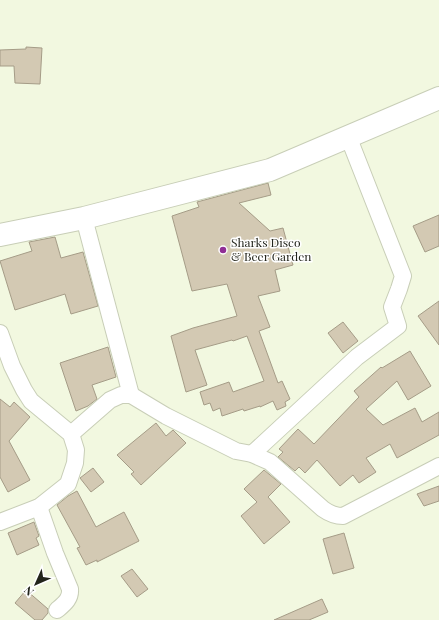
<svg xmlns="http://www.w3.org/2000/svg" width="439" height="620" font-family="'Playfair Display',serif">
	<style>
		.building { fill: #d3c9b3; stroke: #a59c87 }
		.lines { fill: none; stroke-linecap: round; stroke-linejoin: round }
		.street-casing { stroke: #c8ceb7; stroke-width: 18 }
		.secondary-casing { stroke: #c8ceb7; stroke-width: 24 }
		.street { stroke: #fff; stroke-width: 16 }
		.secondary { stroke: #fff; stroke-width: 22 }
		.poi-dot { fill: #902e95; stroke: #fff; stroke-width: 1.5 }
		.labels { text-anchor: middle; stroke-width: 3; stroke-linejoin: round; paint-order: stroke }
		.poi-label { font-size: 12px; fill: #22241b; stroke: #fff; text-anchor: start }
	</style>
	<rect width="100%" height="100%" fill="#f2f8e0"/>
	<g class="building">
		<path d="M 26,47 L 42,48 L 40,84 L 15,83 L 14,66 L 0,66 L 0,50 L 26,49 Z"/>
		<path d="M 268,183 L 271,195 L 239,203 L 270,231 L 283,228 L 293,265 L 275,270 L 280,291 L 258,296 L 270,327 L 259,331 L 278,383 L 282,381 L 290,399 L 285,402 L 286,406 L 277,410 L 273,401 L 260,407 L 260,406 L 244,411 L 243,409 L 222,416 L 220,408 L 213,411 L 210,403 L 204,405 L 200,392 L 229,382 L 233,392 L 264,381 L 247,336 L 233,341 L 232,340 L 195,350 L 207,385 L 186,392 L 171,336 L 193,328 L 237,316 L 227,284 L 192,291 L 172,216 L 199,207 L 197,202 Z"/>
		<path d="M 439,215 L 439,246 L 425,252 L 413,226 Z"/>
		<path d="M 55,237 L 61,258 L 83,252 L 98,306 L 71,314 L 65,294 L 15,310 L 0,261 L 32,251 L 29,242 Z"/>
		<path d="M 439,301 L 439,345 L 418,316 Z"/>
		<path d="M 343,322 L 358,341 L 343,353 L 328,333 Z"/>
		<path d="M 108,347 L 116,377 L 92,385 L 97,399 L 88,406 L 76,411 L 60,363 Z"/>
		<path d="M 410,351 L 431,386 L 408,400 L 397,381 L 366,409 L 383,425 L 415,408 L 422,422 L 439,412 L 439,435 L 397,458 L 390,444 L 366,458 L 376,472 L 359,483 L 353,475 L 340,486 L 317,460 L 305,473 L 299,467 L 295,471 L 278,457 L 283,452 L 279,449 L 298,429 L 314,444 L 359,397 L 354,391 L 381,367 L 382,368 Z"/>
		<path d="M 0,399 L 10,407 L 14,402 L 30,417 L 9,441 L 30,480 L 8,492 L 0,477 Z"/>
		<path d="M 156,423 L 166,436 L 173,430 L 186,443 L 141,485 L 131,474 L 134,472 L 117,455 Z"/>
		<path d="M 93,468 L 104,482 L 91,492 L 80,478 Z"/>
		<path d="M 264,470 L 281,484 L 268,497 L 290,522 L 264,544 L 241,516 L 257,502 L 244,489 Z"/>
		<path d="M 439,486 L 439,501 L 424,506 L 417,494 Z"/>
		<path d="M 77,491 L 96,527 L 124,512 L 139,541 L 97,562 L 97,560 L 86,565 L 77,548 L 80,547 L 57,505 L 68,496 Z"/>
		<path d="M 34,522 L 39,536 L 36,538 L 39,545 L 17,555 L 8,533 Z"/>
		<path d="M 344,533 L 354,568 L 333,574 L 323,539 Z"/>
		<path d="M 132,569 L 148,589 L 137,597 L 121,576 Z"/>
		<path d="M 26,590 L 48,609 L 48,613 L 42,620 L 35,620 L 15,603 Z"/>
		<path d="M 322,599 L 328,612 L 309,620 L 274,620 Z"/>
	</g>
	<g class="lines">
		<g class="street-casing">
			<g id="street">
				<path d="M 84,218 L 131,395"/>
				<path d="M 0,333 L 12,366 L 24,390 L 31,401 L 71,434 L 76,450 L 75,463 L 68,484 L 39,507 L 0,522"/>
				<path d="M 71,434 L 110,400 L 121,395 L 131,395 L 166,416 L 236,451 L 252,454 L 270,462 L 323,509 C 330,514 335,516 343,516 L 439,466"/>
				<path d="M 252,454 L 357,357 L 398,326 L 392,307 L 399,289 L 403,276 L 348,136"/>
				<path d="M 39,507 L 55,553 L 70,589 C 71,599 64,604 57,610"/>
			</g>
		</g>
		<g class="secondary-casing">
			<path id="secondary" d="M 0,235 L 84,218 L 270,170 L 439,98"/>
		</g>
		<use href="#street" class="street"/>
		<use href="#secondary" class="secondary"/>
	</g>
	<circle class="poi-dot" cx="223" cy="250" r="4"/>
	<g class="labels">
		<g class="poi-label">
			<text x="231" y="247">Sharks Disco<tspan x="231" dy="14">&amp; Beer Garden</tspan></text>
		</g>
	</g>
	<g transform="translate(36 584) rotate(225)" stroke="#ffffff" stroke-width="3" paint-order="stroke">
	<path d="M0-3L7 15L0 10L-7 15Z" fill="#22241b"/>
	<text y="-6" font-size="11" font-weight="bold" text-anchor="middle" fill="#22241b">N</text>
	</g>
</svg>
